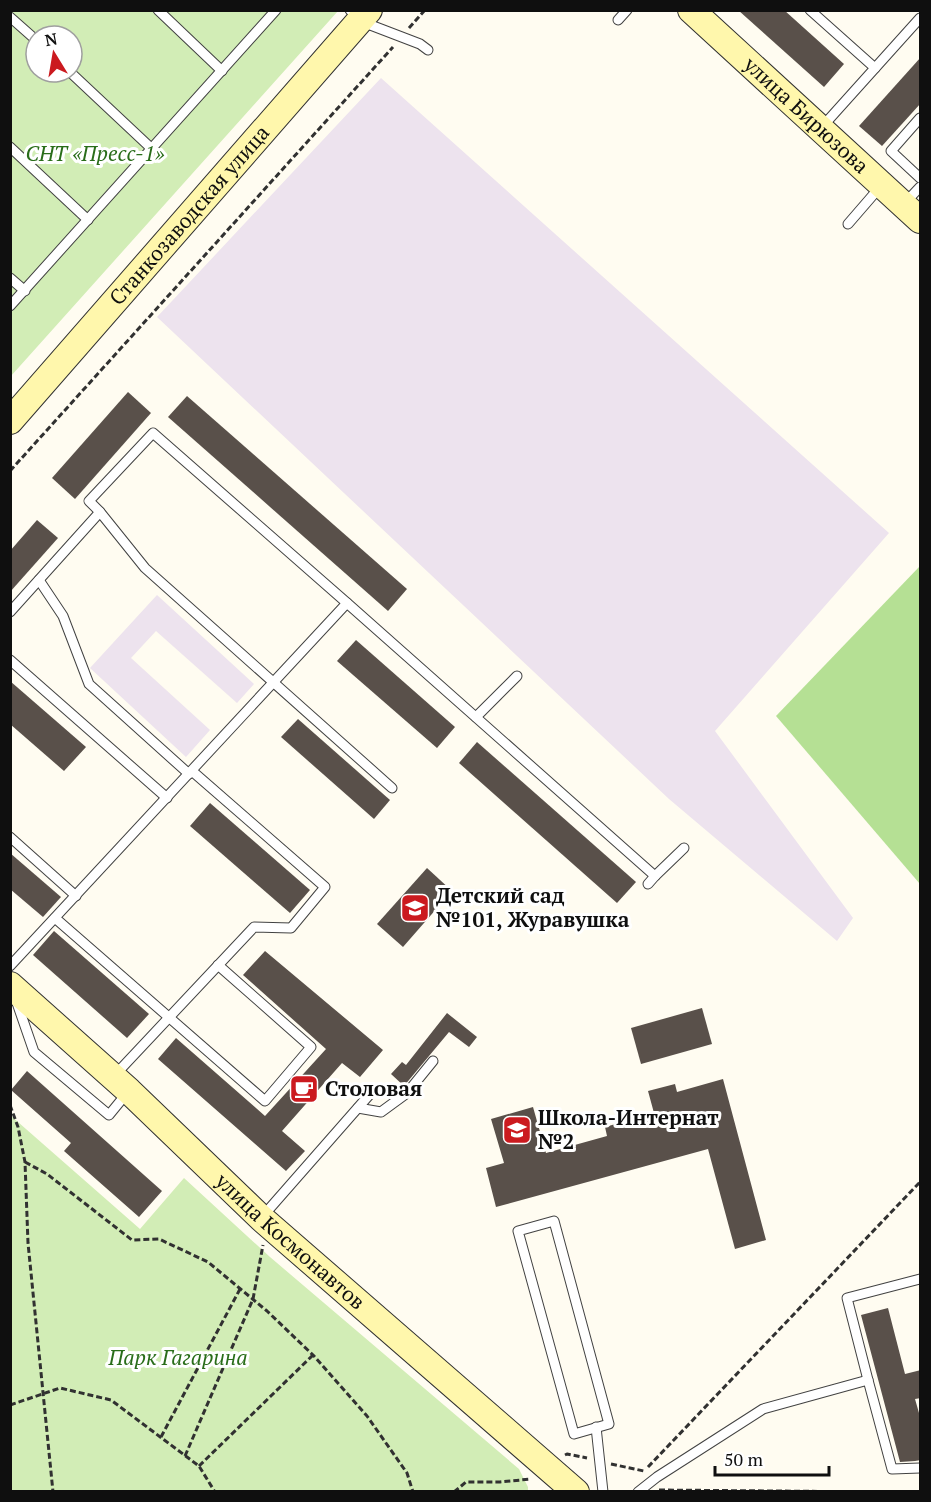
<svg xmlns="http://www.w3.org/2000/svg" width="931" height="1502" font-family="'PT Serif',serif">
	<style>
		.industrial { fill: #ede3ee }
		.green { fill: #d2edb6; fill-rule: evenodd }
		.forest { fill: #b5e094 }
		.building { fill: #59504a }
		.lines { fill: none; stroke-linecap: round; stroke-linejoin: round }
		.lane-casing { stroke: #424242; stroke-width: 11 }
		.secondary-casing { stroke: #313131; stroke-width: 28 }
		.path { stroke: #313131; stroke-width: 3; stroke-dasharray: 6 3; stroke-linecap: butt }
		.lane { stroke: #fff; stroke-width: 9 }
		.secondary { stroke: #fff7ac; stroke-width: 26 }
		.labels { text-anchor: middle; stroke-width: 6; stroke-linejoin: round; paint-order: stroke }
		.street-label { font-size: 21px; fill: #0f0f0f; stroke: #fff }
		.park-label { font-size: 21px; font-style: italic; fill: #296d19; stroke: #fff }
		.poi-label { font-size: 21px; font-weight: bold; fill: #0f0f0f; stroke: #fff; text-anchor: start }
	</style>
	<rect width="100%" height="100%" fill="#fffcf1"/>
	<g class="industrial">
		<path d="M 381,78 L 889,533 L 715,731 L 853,918 L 837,941 L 669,799 L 157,317 Z"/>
		<path d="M 157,595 L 254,684 L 237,703 L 156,631 L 131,658 L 210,730 L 186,757 L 90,668 Z"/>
	</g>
	<g class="green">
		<path d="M 11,11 L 338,11 L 11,376 ZM 36,36 L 72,36 L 72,72 L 36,72 Z"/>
		<path d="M 10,1115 L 140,1229 L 184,1178 L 270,1257 L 519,1469 L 528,1487 L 528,1491 L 11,1491 Z"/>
	</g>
	<path class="forest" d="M 920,566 L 920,884 L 776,716 Z"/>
	<g class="building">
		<path d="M 738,10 L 784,10 L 844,64 L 824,87 Z"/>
		<path d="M 921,57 L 921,103 L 882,146 L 859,126 Z"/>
		<path d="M 128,392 L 151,413 L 75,499 L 52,478 Z"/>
		<path d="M 187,396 L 407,589 L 388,611 L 168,417 Z"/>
		<path d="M 37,520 L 58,538 L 10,592 L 10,551 Z"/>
		<path d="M 356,640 L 455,727 L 437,748 L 337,661 Z"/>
		<path d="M 10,681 L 86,747 L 64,771 L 10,724 Z"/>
		<path d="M 298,719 L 390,800 L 374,819 L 281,737 Z"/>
		<path d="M 477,742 L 636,882 L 617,903 L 459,763 Z"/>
		<path d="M 210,803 L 310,890 L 290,913 L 190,826 Z"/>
		<path d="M 10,853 L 61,897 L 43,917 L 10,889 Z"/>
		<path d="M 427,868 L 452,891 L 403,947 L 377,924 Z"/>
		<path d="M 54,931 L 149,1014 L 127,1038 L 33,955 Z"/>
		<path d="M 265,951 L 383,1050 L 360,1077 L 342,1063 L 282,1131 L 305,1151 L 286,1171 L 158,1059 L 176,1038 L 265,1116 L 326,1049 L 243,975 Z"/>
		<path d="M 702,1008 L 712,1044 L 641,1064 L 631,1028 Z"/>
		<path d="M 447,1013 L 477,1037 L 469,1047 L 449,1032 L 404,1086 L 391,1074 L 402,1062 L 406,1065 Z"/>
		<path d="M 27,1071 L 162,1191 L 139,1217 L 64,1151 L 71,1143 L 11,1090 Z"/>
		<path d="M 723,1079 L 766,1240 L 735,1249 L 708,1149 L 496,1207 L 486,1168 L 504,1163 L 491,1119 L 533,1107 L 546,1153 L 607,1136 L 605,1127 L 654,1113 L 648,1091 L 675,1084 L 677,1092 Z"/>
		<path d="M 888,1308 L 905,1374 L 921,1370 L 921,1398 L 915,1399 L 921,1420 L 921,1460 L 915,1461 L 900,1462 L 861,1315 Z"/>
	</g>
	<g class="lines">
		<g class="lane-casing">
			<g id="lane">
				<path d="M 158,10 L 222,71"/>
				<path d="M 350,10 L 360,21 L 420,44 L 428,50"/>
				<path d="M 810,10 L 875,68"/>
				<path d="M 10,17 L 36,40"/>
				<path d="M 618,20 L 627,10"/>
				<path d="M 70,72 L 152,149"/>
				<path d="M 920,118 L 891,151 L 920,178"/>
				<path d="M 822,127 L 920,18"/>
				<path d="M 10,147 L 88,220"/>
				<path d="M 905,203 L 920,187"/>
				<path d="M 848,224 L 880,187"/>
				<path d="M 10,278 L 25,291"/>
				<path d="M 10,306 L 276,10"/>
				<path d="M 39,580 L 63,616 L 89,684 L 189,774"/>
				<path d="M 10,612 L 100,512"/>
				<path d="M 10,660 L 167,798"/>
				<path d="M 476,717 L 517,676"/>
				<path d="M 392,788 L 145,568 L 100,512 L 89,501 L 153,433 L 347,603 L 655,876"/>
				<path d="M 10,837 L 76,896"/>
				<path d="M 648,884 L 655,876 L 684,848"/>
				<path d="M 55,918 L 265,1101 L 311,1047 L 218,965"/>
				<path d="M 10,966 L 347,603"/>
				<path d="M 16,1000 L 34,1052 L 109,1115 L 127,1093"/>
				<path d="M 115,1075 L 254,927 L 291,928 L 325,887 L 192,771"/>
				<path d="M 358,1108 L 381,1112 L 407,1093 L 433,1061"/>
				<path d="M 263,1216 L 370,1094"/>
				<path d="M 554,1221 L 609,1424 L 574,1434 L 518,1231 Z"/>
				<path d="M 920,1279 L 847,1298 L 868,1380 L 892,1469 L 920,1468"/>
				<path d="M 596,1427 L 603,1492"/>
				<path d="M 638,1492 L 657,1477 L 763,1409 L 868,1380"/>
			</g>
		</g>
		<g class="secondary-casing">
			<g id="secondary">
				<path id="s1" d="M 691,10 L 920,220"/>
				<path id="s2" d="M 10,421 L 369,10"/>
				<path id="s3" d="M 10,985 L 129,1091 L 261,1218 L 576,1492"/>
			</g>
		</g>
		<g class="path">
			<path d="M 409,28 L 425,10"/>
			<path d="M 10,471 L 393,47"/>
			<path d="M 10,1105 L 18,1127 L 25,1162 L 28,1243 L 53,1492"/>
			<path d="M 25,1162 L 47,1174 L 132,1240 L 159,1239 L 208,1262 L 267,1311 L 313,1355 L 367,1416 L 407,1473 L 413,1492"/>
			<path d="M 10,1405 L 60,1388 L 111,1400 L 199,1466 L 215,1492"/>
			<path d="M 161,1437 L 240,1289"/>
			<path d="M 565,1455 L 567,1454 L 587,1458"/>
			<path d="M 185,1456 L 253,1299 L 263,1245"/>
			<path d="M 611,1464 L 644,1471"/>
			<path d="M 199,1466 L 313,1355"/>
			<path d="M 648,1467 L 920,1182"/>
			<path d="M 659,1490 L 887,1492"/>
			<path d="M 454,1492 L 466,1482 L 500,1482 L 531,1479"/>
		</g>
		<use href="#lane" class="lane"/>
		<use href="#secondary" class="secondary"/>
	</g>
	<defs>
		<g id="school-square" transform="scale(1.5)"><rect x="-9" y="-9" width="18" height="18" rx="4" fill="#cb1a1f" stroke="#fff"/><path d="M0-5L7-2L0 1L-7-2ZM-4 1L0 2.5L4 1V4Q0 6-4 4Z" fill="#fff"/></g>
		<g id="cafe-square" transform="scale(1.5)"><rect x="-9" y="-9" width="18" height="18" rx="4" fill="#cb1a1f" stroke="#fff"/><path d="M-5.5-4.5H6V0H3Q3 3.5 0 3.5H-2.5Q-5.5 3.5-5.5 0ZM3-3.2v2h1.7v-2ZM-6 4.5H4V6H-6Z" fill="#fff"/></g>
	</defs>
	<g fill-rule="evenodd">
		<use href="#school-square" x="415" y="908"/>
		<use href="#cafe-square" x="304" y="1089"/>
		<use href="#school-square" x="517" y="1130"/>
	</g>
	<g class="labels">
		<g class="street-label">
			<text dy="7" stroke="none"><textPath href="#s1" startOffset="156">улица Бирюзова</textPath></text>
			<text dy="7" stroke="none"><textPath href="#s2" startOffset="273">Станкозаводская улица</textPath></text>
			<text dy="7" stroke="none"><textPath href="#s3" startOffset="380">улица Космонавтов</textPath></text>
		</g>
		<g class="park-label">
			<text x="95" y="161">СНТ «Пресс-1»</text>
			<text x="178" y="1365">Парк Гагарина</text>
		</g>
		<g class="poi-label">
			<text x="436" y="903">Детский сад<tspan x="436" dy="24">№101, Журавушка</tspan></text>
			<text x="325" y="1096">Столовая</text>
			<text x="538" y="1125">Школа-Интернат<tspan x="538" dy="24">№2</tspan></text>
		</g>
	</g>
	<rect width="931" height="1502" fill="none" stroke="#0f0f0f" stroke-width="24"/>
	<g transform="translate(54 54) rotate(349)"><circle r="28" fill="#ffffff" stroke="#9f9f9f" stroke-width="1.5"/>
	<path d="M0-4.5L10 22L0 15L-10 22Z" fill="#cb1a1f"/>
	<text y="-9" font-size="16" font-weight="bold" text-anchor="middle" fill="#0f0f0f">N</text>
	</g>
	<path d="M715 1466v9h114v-9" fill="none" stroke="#0f0f0f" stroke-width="3"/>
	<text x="724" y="1466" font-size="18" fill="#0f0f0f" stroke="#ffffff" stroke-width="4.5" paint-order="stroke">50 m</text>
</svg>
